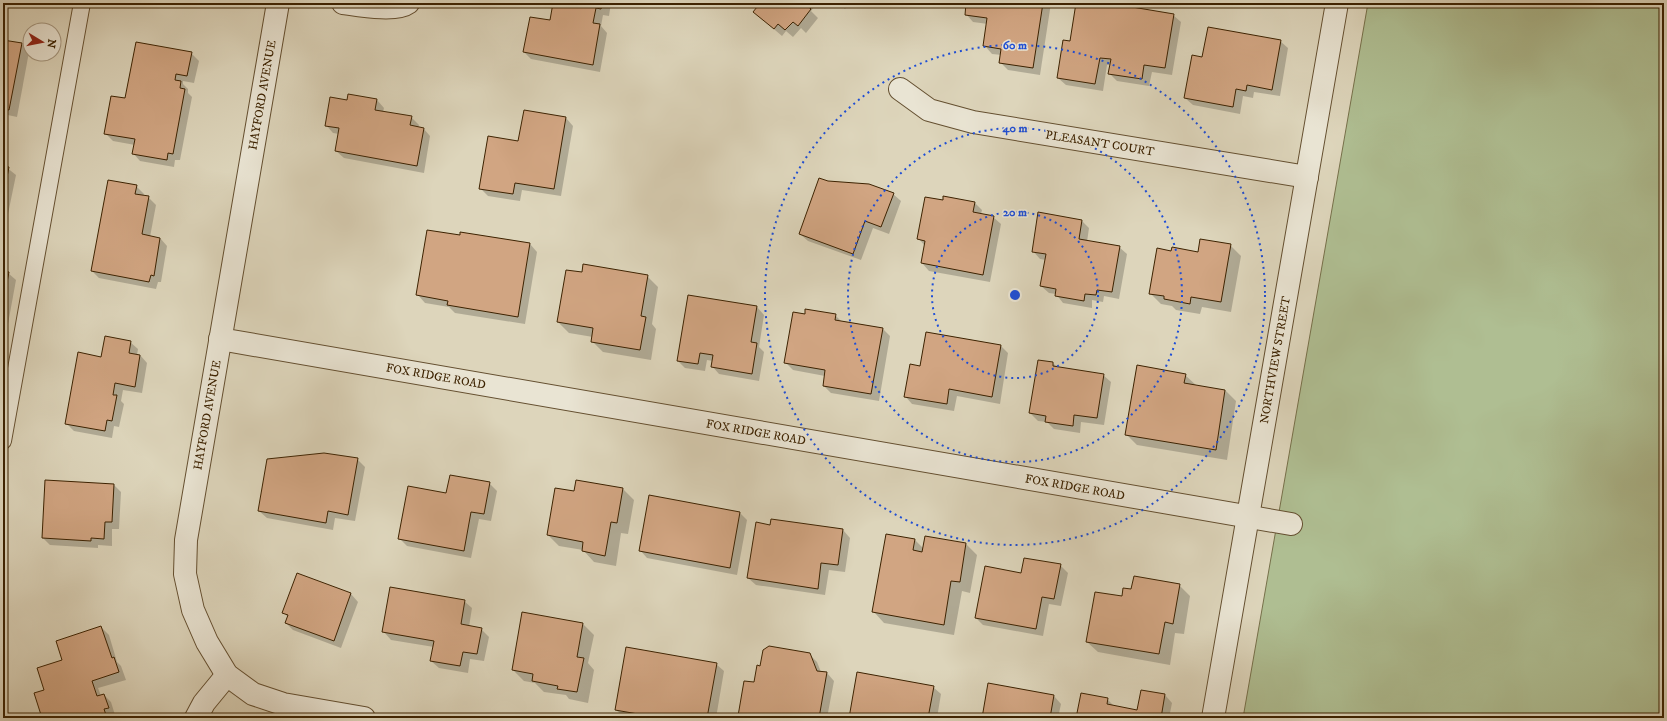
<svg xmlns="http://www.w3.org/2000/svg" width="1667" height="721" font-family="'IM FELL DW Pica',serif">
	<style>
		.green { fill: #afbe92; stroke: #76704a }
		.shadow { fill: #0003 }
		.building { fill: #d1a582; stroke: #3c2201 }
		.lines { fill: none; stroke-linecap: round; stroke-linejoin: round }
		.service-casing { stroke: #644f30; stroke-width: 18 }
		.minor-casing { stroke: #644f30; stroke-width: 24 }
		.service { stroke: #e9e4d3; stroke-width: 16 }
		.minor { stroke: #e9e4d3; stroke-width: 22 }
		.ring { fill: none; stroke: #1d4ed8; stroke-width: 2; stroke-dasharray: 2 4 }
		.labels { text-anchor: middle; stroke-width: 3; stroke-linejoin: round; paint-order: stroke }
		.street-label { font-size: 12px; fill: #3c2201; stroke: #e9e4d3 }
		.centre { fill: #1d4ed8; stroke: #e9e4d3; stroke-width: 2 }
		.ring-label { font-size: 12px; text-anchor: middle; font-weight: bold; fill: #1d4ed8; stroke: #e9e4d3; stroke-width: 3; stroke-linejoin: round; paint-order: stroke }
	</style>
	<rect width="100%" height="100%" fill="#ddd5bb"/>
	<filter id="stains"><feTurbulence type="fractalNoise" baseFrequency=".005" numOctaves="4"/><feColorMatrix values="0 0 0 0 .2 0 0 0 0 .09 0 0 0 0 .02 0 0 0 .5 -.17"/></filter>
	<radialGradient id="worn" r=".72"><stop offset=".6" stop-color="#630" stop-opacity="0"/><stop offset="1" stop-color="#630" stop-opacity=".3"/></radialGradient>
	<path class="green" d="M 1368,3 L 1664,3 L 1664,718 L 1243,718 Z"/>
	<g class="shadow">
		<path d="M 552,3 L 611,3 L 609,16 L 603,15 L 601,26 L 607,33 L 600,72 L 531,59 L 524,52 L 550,22 L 553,5 Z"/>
		<path d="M 753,3 L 817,3 L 811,11 L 818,18 L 806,33 L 801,28 L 793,37 L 786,31 L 782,36 L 762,19 L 758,8 Z"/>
		<path d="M 826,3 L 834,3 L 831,7 Z"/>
		<path d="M 839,3 L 850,3 L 845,9 Z"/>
		<path d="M 967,3 L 1051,3 L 1040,75 L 1008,70 L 1000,62 L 1002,55 L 992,54 L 985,46 L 988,24 L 973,22 L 966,14 Z"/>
		<path d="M 1077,3 L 1113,3 L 1115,6 L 1173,15 L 1181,22 L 1172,75 L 1152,72 L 1149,86 L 1117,81 L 1110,74 L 1111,65 L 1107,65 L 1103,91 L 1066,85 L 1058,78 L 1071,42 Z"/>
		<path d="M 3,41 L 22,44 L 29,52 L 17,117 L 3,114 Z"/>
		<path d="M 1280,41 L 1288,48 L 1280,96 L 1254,92 L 1253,98 L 1243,96 L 1240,114 L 1193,105 L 1185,98 L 1203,58 Z"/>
		<path d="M 191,53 L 199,61 L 194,83 L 183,81 L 183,84 L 188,89 L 188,93 L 192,97 L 180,160 L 175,160 L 174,167 L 140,161 L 133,153 L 135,145 L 113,141 L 105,133 L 126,99 Z"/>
		<path d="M 377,100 L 384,108 L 383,112 L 411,117 L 419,125 L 418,128 L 423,128 L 430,136 L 424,173 L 344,158 L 336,151 L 339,134 L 333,133 L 326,125 L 347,101 Z"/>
		<path d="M 566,118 L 573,126 L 561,196 L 522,190 L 520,201 L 488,196 L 480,188 L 519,142 Z"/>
		<path d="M 3,157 L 7,161 L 6,167 L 16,175 L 8,214 L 3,212 Z"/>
		<path d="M 136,186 L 144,194 L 143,196 L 148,197 L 156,205 L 150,237 L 160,238 L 167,246 L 161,282 L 158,282 L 156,289 L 99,278 L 92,271 Z"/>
		<path d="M 893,194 L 901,201 L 889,234 L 873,228 L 861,260 L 808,241 L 800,234 Z"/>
		<path d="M 944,197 L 975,203 L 982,210 L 981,214 L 993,217 L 1001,224 L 990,282 L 929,271 L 922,263 L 925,246 L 919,239 L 944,201 Z"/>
		<path d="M 1082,221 L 1089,228 L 1087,242 L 1119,247 L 1127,254 L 1119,299 L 1104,296 L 1103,302 L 1092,300 L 1092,308 L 1063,303 L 1056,294 L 1049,293 L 1041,286 L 1046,260 L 1040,259 L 1033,251 Z"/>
		<path d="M 530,244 L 537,252 L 525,324 L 455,313 L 449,307 L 425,303 L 418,295 Z"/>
		<path d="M 1230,245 L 1241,256 L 1231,312 L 1202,307 L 1200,314 L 1176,310 L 1172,306 L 1161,304 L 1150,293 L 1172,252 L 1198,253 Z"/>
		<path d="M 3,272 L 8,273 L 16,280 L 6,335 L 3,335 Z"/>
		<path d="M 583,274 L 647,276 L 658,287 L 652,324 L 656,329 L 651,360 L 603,352 L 592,341 L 593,337 L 569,333 L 558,322 Z"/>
		<path d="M 757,307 L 764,315 L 759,347 L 764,352 L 759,381 L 719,374 L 712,366 L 713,361 L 707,360 L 705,371 L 685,368 L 678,361 Z"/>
		<path d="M 835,315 L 842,322 L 883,329 L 890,336 L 879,401 L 831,393 L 824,386 L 825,376 L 793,370 L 785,362 Z"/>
		<path d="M 926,333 L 1001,346 L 1008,353 L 1000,404 L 957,396 L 954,411 L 912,404 L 905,396 L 920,367 Z"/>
		<path d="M 130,342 L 138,349 L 137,355 L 140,355 L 147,363 L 142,393 L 123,390 L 121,401 L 124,404 L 119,427 L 114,426 L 112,438 L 74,431 L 67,424 L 102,358 Z"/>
		<path d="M 1053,363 L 1058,368 L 1103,375 L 1111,382 L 1104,425 L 1081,422 L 1080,433 L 1054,429 L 1047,422 L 1038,421 L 1030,413 Z"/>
		<path d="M 1185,375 L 1197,386 L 1225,390 L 1236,401 L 1227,460 L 1137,445 L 1126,434 Z"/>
		<path d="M 357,459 L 365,467 L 355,521 L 335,518 L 333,530 L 267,518 L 259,511 Z"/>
		<path d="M 577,481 L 623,489 L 634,500 L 628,534 L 621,533 L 616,566 L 594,562 L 583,550 L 559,546 L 548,535 L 575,492 Z"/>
		<path d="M 489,483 L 497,491 L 491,521 L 479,519 L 471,558 L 407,546 L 399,538 L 447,494 Z"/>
		<path d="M 114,485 L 121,492 L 119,529 L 112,529 L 112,546 L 98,545 L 98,548 L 50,545 L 43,538 Z"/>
		<path d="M 740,513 L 747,520 L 737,575 L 647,558 L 640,550 Z"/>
		<path d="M 772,520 L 843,530 L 850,538 L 845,572 L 829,570 L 825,595 L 756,585 L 748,578 L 771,526 Z"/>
		<path d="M 925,537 L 966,544 L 977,555 L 970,593 L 962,591 L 954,635 L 884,623 L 874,612 L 915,540 L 924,549 Z"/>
		<path d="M 1060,565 L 1068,573 L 1061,606 L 1049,604 L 1043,636 L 983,625 L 976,618 L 1022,574 Z"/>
		<path d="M 298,575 L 351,594 L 358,602 L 341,648 L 293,630 L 286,623 L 288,617 L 284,613 Z"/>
		<path d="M 1179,585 L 1190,596 L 1184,634 L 1175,633 L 1170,665 L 1098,652 L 1087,642 L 1123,598 L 1132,590 Z"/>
		<path d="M 464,601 L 472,608 L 469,627 L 481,629 L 489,637 L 484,661 L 470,659 L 468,673 L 439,668 L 431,661 L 434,647 L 391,640 L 384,632 Z"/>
		<path d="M 583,624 L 594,635 L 588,663 L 594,670 L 588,703 L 569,699 L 566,695 L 544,692 L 535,683 L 524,681 L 513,670 Z"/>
		<path d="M 101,627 L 109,635 L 117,662 L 121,666 L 126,680 L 98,688 L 101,696 L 104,695 L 111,702 L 115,715 L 111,717 L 111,718 L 43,718 L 46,691 L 64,661 Z"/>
		<path d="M 809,654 L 817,662 L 821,672 L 827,673 L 834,681 L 827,718 L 742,718 L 739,715 L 761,667 Z"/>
		<path d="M 716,664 L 724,671 L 716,718 L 629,718 L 624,717 L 616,710 Z"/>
		<path d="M 933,687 L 941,694 L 937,718 L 850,718 Z"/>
		<path d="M 1165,695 L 1172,703 L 1169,718 L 1077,718 L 1107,699 L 1114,706 L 1138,711 Z"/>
		<path d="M 1054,696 L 1061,704 L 1058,718 L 983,718 Z"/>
	</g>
	<g class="building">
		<path d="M 553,3 L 603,3 L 601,9 L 596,8 L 593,23 L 600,24 L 593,65 L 523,52 L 530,17 L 550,20 Z"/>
		<path d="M 752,3 L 804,3 L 811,9 L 798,26 L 793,22 L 785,30 L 778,24 L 774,29 L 753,12 L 757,7 Z"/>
		<path d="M 966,3 L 1043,3 L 1033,68 L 999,63 L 1001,49 L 983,46 L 987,18 L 965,15 Z"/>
		<path d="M 1076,3 L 1108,3 L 1174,14 L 1165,68 L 1144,65 L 1142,79 L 1108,74 L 1111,59 L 1100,58 L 1095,84 L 1057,78 L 1063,40 L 1070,41 Z"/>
		<path d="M 1208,27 L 1281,40 L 1272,90 L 1247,85 L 1246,91 L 1236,89 L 1233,107 L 1184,98 L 1192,55 L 1202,57 Z"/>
		<path d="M 3,40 L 22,43 L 9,110 L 3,109 Z"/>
		<path d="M 136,42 L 192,52 L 187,76 L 176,74 L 175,80 L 181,81 L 180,88 L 185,89 L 173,154 L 168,153 L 167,160 L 132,154 L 135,139 L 104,134 L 111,96 L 125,98 Z"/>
		<path d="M 348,94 L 377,99 L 375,110 L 412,116 L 410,125 L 424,128 L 417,166 L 335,151 L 339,128 L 325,126 L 330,97 L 347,100 Z"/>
		<path d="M 524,110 L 566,117 L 554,189 L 515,183 L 513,194 L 479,189 L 488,136 L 518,141 Z"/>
		<path d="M 3,166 L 9,167 L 3,197 Z"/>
		<path d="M 819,178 L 828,181 L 869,184 L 894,193 L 881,227 L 865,221 L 853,254 L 799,234 Z"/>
		<path d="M 108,180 L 137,185 L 135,194 L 149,196 L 142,234 L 160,238 L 154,276 L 151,275 L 149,282 L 91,271 Z"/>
		<path d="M 943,196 L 975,202 L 973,212 L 994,216 L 983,275 L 921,263 L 925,241 L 917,239 L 925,197 L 943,200 Z"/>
		<path d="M 1038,212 L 1082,220 L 1079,239 L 1120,246 L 1112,292 L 1097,290 L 1096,295 L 1085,294 L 1084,301 L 1055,296 L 1056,289 L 1040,286 L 1046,254 L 1032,252 Z"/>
		<path d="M 427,230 L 460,235 L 460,232 L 530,243 L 518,317 L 447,305 L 448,301 L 416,295 Z"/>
		<path d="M 1200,239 L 1231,244 L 1221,302 L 1191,297 L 1190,304 L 1164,299 L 1164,296 L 1149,294 L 1157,248 L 1171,251 L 1172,247 L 1198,252 Z"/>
		<path d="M 583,264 L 648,275 L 641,316 L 646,317 L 640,350 L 591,342 L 593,328 L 557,322 L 566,270 L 582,272 Z"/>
		<path d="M 3,271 L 9,272 L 3,303 Z"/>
		<path d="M 688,295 L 757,306 L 751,342 L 757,343 L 752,374 L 711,367 L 713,355 L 700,353 L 698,364 L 677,361 Z"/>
		<path d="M 805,309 L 836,314 L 835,320 L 883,328 L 871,394 L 823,386 L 825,370 L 784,363 L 793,312 L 805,314 Z"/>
		<path d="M 926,332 L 1001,345 L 992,397 L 949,389 L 947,404 L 904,397 L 910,364 L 920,366 Z"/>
		<path d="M 105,336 L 131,341 L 129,353 L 140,355 L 135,387 L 115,383 L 113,395 L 117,395 L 112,421 L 107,420 L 105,431 L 65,424 L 78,352 L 101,357 Z"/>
		<path d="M 1038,360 L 1053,362 L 1053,366 L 1104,374 L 1097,418 L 1074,415 L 1073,426 L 1045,422 L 1046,416 L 1029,413 Z"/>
		<path d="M 1137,365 L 1186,374 L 1184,383 L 1225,390 L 1216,450 L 1125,435 Z"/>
		<path d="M 324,453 L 358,458 L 348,515 L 328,511 L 326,523 L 258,511 L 267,459 Z"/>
		<path d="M 450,475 L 490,482 L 484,514 L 471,512 L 464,551 L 398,539 L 408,486 L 446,493 Z"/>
		<path d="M 45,480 L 114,484 L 112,522 L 105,522 L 104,539 L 91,538 L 91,541 L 42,538 Z"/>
		<path d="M 576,480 L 623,488 L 617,523 L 611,522 L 605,556 L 582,551 L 583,542 L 547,535 L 555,488 L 574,491 Z"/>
		<path d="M 649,495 L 740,512 L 730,568 L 639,551 Z"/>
		<path d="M 771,519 L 843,529 L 838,565 L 821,563 L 818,589 L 747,578 L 756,522 L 770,525 Z"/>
		<path d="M 886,534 L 915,539 L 913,550 L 922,552 L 925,536 L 966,543 L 960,582 L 951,581 L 944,625 L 872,612 Z"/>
		<path d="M 1024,558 L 1061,564 L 1054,599 L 1042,597 L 1036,629 L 975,618 L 985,566 L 1021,573 Z"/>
		<path d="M 297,573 L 351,593 L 334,641 L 285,623 L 288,615 L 282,613 Z"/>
		<path d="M 1134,576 L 1180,584 L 1173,624 L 1165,622 L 1159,654 L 1086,642 L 1095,592 L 1122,596 L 1123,588 L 1131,589 Z"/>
		<path d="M 390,587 L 465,600 L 461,624 L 482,628 L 477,654 L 463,652 L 460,666 L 430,661 L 434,641 L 382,632 Z"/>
		<path d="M 522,612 L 583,623 L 577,657 L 584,658 L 577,692 L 557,689 L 558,686 L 532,681 L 533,674 L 512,670 Z"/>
		<path d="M 101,626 L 112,658 L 114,657 L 119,672 L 92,681 L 97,696 L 104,694 L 109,708 L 104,709 L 107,718 L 42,718 L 34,693 L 44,690 L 37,668 L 62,660 L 56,641 Z"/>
		<path d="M 769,646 L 810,653 L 817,671 L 827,672 L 819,718 L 752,718 L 738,716 L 744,681 L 754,682 L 757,665 L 760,666 L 763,650 Z"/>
		<path d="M 626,647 L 717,663 L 707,718 L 661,718 L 615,710 Z"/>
		<path d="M 857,672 L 934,686 L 928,718 L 849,718 Z"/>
		<path d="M 988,683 L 1054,695 L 1050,718 L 961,718 L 961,714 L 982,718 Z"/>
		<path d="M 1141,690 L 1165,694 L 1161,718 L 1076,718 L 1081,693 L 1108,698 L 1107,704 L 1137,710 Z"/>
	</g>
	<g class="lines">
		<g class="service-casing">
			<path id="service" d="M 3,441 L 82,3"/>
		</g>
		<g class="minor-casing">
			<g id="minor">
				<path d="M 278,3 L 186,540 L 185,574 L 193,610 L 207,642 L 227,675 L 253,694 L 283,704 L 364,718"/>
				<path d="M 343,3 C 358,5 396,12 408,3"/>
				<path d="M 900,89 L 929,110 L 973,122 L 1307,177"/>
				<path d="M 220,339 L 1291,524"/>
				<path d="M 196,718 L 204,703 L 227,675"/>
				<path d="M 1213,718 L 1337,3"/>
			</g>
		</g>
		<use href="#service" class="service"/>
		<use href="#minor" class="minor"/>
	</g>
	<g class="ring">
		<circle cx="1015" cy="295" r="83"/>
		<circle cx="1015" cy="295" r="167"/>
		<circle cx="1015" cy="295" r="250"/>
	</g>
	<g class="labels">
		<g class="street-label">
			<text transform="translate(262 95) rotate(-80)" y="4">HAYFORD AVENUE</text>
			<text transform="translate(1100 143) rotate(9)" y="4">PLEASANT COURT</text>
			<text transform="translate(1275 360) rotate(-80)" y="4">NORTHVIEW STREET</text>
			<text transform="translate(436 376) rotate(10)" y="4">FOX RIDGE ROAD</text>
			<text transform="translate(207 415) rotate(-80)" y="4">HAYFORD AVENUE</text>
			<text transform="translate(756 432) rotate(10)" y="4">FOX RIDGE ROAD</text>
			<text transform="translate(1075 487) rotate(10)" y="4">FOX RIDGE ROAD</text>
		</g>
	</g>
	<circle cx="1015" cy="295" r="6" class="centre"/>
	<g class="ring-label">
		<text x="1015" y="49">60 m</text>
		<text x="1015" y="132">40 m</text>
		<text x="1015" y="216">20 m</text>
	</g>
	<rect width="1667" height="721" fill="none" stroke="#ddd5bb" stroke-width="16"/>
	<rect x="4" y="4" width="1659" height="713" fill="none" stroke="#3c2201" stroke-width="2"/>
	<rect x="8" y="8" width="1651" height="705" fill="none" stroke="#3c2201"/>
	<g transform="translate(42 42) rotate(100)"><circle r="19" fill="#e9e4d3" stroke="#a4967f"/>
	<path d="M0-3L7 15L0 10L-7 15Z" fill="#8f2418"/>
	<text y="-6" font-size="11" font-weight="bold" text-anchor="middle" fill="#3c2201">N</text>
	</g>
	<rect width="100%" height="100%" filter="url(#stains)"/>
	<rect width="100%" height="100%" fill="url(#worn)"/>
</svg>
